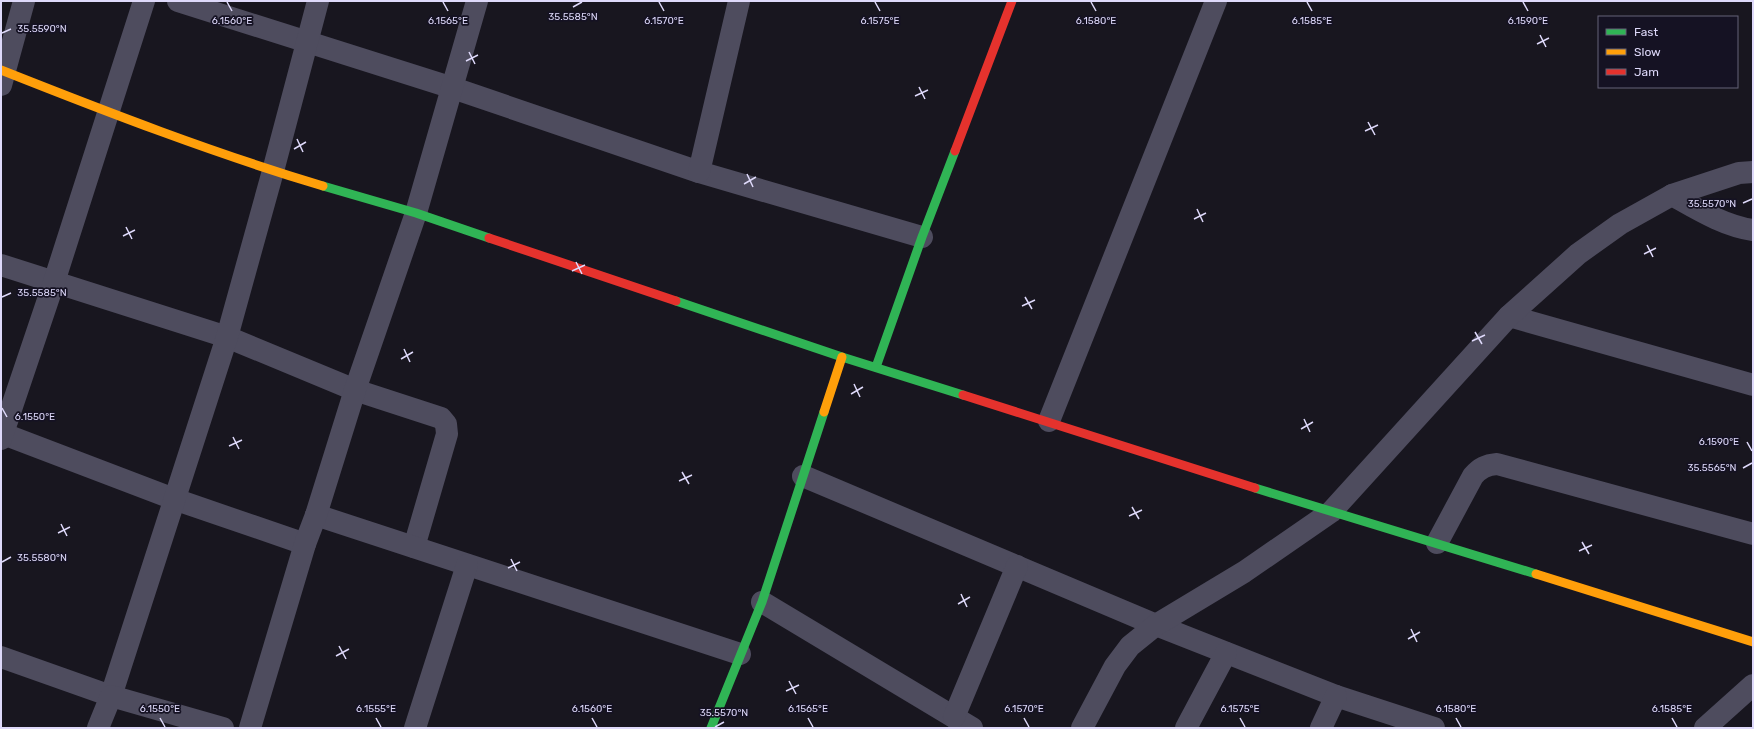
<svg xmlns="http://www.w3.org/2000/svg" width="1754" height="729" font-family="Rubik,sans-serif">
	<style>
		.lines { fill: none; stroke-linecap: round; stroke-linejoin: round }
		.street { stroke: #4e4c5e; stroke-width: 22 }
		.fast { stroke: #30b455; stroke-width: 9 }
		.slow { stroke: #ff9f0a; stroke-width: 9 }
		.jam { stroke: #e5322d; stroke-width: 9 }
		.ticks { fill: none; stroke: #ded9fa; stroke-width: 1.5 }
		.ticks-label { font-size: 10px; text-anchor: middle; fill: #ded9fa; stroke: #151223; stroke-width: 3.5; stroke-linejoin: round; paint-order: stroke }
	</style>
	<rect width="100%" height="100%" fill="#18161f"/>
	<g class="lines">
		<g class="street">
			<path d="M 178,1 L 453,88 L 699,172 L 922,237"/>
			<path d="M 1,85 L 24,1"/>
			<path d="M 699,172 L 739,1"/>
			<path d="M 1672,195 C 1697,209 1724,226 1753,230"/>
			<path d="M 1,265 L 227,337 L 355,390 L 441,418 L 446,424 L 447,434 L 414,547"/>
			<path d="M 1509,316 L 1753,385"/>
			<path d="M 1049,421 L 1216,1"/>
			<path d="M 1,433 L 174,499 L 305,544"/>
			<path d="M 1,439 L 54,282 L 144,1"/>
			<path d="M 803,476 L 1156,625 L 1336,696 L 1434,728"/>
			<path d="M 316,515 L 740,654"/>
			<path d="M 1437,543 L 1473,476 C 1480,468 1486,465 1497,464 L 1753,534"/>
			<path d="M 762,602 L 972,728"/>
			<path d="M 1,657 L 111,696 L 227,337 L 273,171 L 318,1"/>
			<path d="M 954,717 L 1017,566"/>
			<path d="M 98,728 L 111,696 L 223,728"/>
			<path d="M 250,728 L 305,544 L 316,515 L 355,390 L 416,213 L 477,1"/>
			<path d="M 415,728 L 467,565"/>
			<path d="M 1082,728 L 1115,666 L 1130,646 L 1156,625 L 1244,572 L 1331,512 L 1509,316 L 1578,254 L 1620,224 L 1672,195 L 1739,173 L 1753,172"/>
			<path d="M 1186,728 L 1226,653"/>
			<path d="M 1321,728 L 1336,696"/>
			<path d="M 1705,728 L 1753,685"/>
		</g>
		<g class="fast">
			<path d="M 323,186 L 416,213 L 489,238"/>
			<path d="M 676,301 L 842,357 L 963,395"/>
			<path d="M 876,367 L 922,237 L 955,151"/>
			<path d="M 1255,488 L 1536,574"/>
			<path d="M 711,728 L 762,602 L 824,412"/>
		</g>
		<g class="slow">
			<path d="M 1,70 C 107,112 213,153 323,186"/>
			<path d="M 824,412 L 842,357"/>
			<path d="M 1536,574 L 1753,642"/>
		</g>
		<g class="jam">
			<path d="M 955,151 L 1012,1"/>
			<path d="M 489,238 L 676,301"/>
			<path d="M 963,395 L 1255,488"/>
		</g>
	</g>
	<path class="ticks" d="M 227,2 L 232,11M 443,2 L 448,11M 659,2 L 664,11M 875,2 L 880,11M 1091,2 L 1096,11M 1307,2 L 1312,11M 1523,2 L 1528,11M 573,7 L 582,2M 2,33 L 11,29M 1540,35 L 1546,47M 1537,44 L 1549,38M 469,52 L 475,64M 466,61 L 478,55M 919,87 L 925,99M 915,96 L 928,90M 1368,122 L 1375,135M 1365,131 L 1378,125M 297,139 L 303,152M 294,149 L 306,142M 747,174 L 753,187M 744,184 L 756,177M 1743,203 L 1752,199M 1197,209 L 1203,222M 1194,219 L 1206,213M 126,227 L 132,239M 123,236 L 135,230M 1647,245 L 1653,257M 1644,254 L 1656,248M 576,262 L 582,274M 572,271 L 585,265M 2,297 L 11,293M 1025,297 L 1032,309M 1022,306 L 1035,300M 1475,332 L 1482,344M 1472,341 L 1485,335M 404,349 L 410,362M 401,359 L 413,352M 854,384 L 860,397M 851,394 L 863,387M 2,408 L 7,417M 1304,419 L 1310,432M 1301,429 L 1313,422M 233,437 L 239,449M 1747,442 L 1752,451M 229,446 L 242,440M 1743,468 L 1752,463M 682,472 L 689,484M 679,481 L 692,475M 1132,507 L 1139,519M 1129,516 L 1142,510M 61,524 L 67,536M 58,533 L 70,527M 1582,542 L 1589,554M 1579,551 L 1592,545M 511,559 L 517,571M 2,562 L 11,557M 508,568 L 520,562M 961,594 L 967,607M 958,604 L 970,597M 1411,629 L 1417,642M 1408,639 L 1420,632M 339,646 L 346,659M 336,656 L 349,649M 789,681 L 796,694M 786,691 L 799,685M 160,718 L 165,727M 376,718 L 381,727M 592,718 L 597,727M 808,718 L 813,727M 1024,718 L 1029,727M 1240,718 L 1245,727M 1456,718 L 1461,727M 1672,718 L 1677,727M 715,727 L 724,722"/>
	<g class="ticks-label">
		<text x="573" y="20">35.5585°N</text>
		<text x="232" y="24">6.1560°E</text>
		<text x="448" y="24">6.1565°E</text>
		<text x="664" y="24">6.1570°E</text>
		<text x="880" y="24">6.1575°E</text>
		<text x="1096" y="24">6.1580°E</text>
		<text x="1312" y="24">6.1585°E</text>
		<text x="1528" y="24">6.1590°E</text>
		<text x="42" y="32">35.5590°N</text>
		<text x="1712" y="207">35.5570°N</text>
		<text x="42" y="296">35.5585°N</text>
		<text x="35" y="420">6.1550°E</text>
		<text x="1719" y="445">6.1590°E</text>
		<text x="1712" y="471">35.5565°N</text>
		<text x="42" y="561">35.5580°N</text>
		<text x="160" y="712">6.1550°E</text>
		<text x="376" y="712">6.1555°E</text>
		<text x="592" y="712">6.1560°E</text>
		<text x="808" y="712">6.1565°E</text>
		<text x="1024" y="712">6.1570°E</text>
		<text x="1240" y="712">6.1575°E</text>
		<text x="1456" y="712">6.1580°E</text>
		<text x="1672" y="712">6.1585°E</text>
		<text x="724" y="716">35.5570°N</text>
	</g>
	<rect width="1754" height="729" fill="none" stroke="#ded9fa" stroke-width="4"/>
	<rect x="1598" y="16" width="140" height="72" fill="#151223" stroke="#656279"/>
	<rect x="1606" y="29" width="20" height="6" fill="#30b455" stroke="#656279"/>
	<text x="1634" y="36" font-size="12" fill="#ded9fa">Fast</text>
	<rect x="1606" y="49" width="20" height="6" fill="#ff9f0a" stroke="#656279"/>
	<text x="1634" y="56" font-size="12" fill="#ded9fa">Slow</text>
	<rect x="1606" y="69" width="20" height="6" fill="#e5322d" stroke="#656279"/>
	<text x="1634" y="76" font-size="12" fill="#ded9fa">Jam</text>
</svg>
